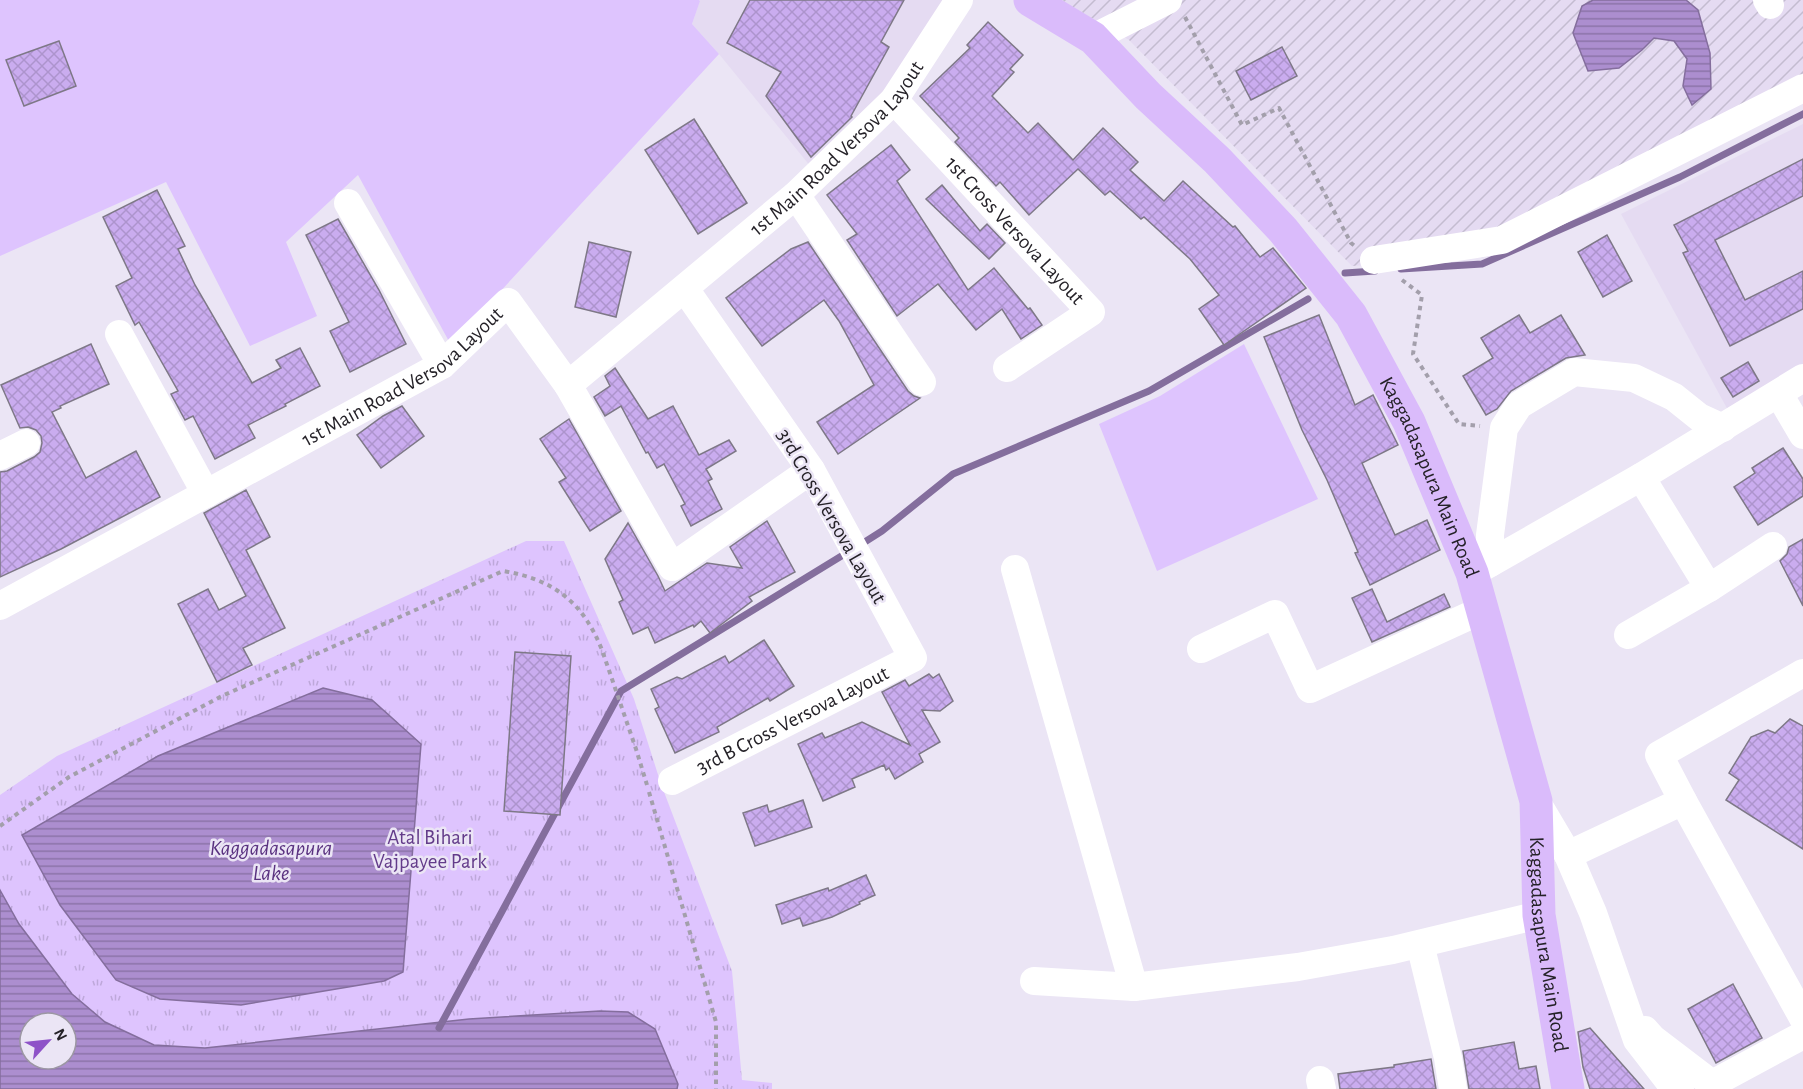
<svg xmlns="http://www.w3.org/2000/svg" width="1803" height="1089" font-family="'Alegreya Sans',sans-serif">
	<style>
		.built { fill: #e5dbf2 }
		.industrial { fill: url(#industrial-furrows) }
		.grass { fill: #dec4fe }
		.park { fill: url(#park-tufts); fill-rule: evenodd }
		.water { fill: url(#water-rules); stroke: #846e9d; stroke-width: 1.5; fill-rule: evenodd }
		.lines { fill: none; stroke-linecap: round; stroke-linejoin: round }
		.stream { stroke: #846e9d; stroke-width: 7 }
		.building { fill: url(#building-cross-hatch); stroke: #7e7887; stroke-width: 1.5 }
		.path { stroke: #a39fab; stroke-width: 4; stroke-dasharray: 4.5 4.5; stroke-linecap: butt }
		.minor { stroke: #fff; stroke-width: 28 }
		.major { stroke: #dabbfb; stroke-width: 33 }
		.labels { text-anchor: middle; stroke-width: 5; stroke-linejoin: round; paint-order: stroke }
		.street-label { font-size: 21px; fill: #252228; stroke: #ebe5f5 }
		.park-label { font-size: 21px; fill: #633b8a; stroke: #ebe5f5 }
		.water-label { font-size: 22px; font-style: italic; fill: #5a3280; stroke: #ebe5f5 }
	</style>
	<defs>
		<pattern id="industrial-furrows" width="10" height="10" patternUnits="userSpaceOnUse" patternTransform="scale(1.5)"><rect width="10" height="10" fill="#e5dbf2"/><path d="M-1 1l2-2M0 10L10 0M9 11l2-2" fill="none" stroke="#c4bcd0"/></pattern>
		<pattern id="park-tufts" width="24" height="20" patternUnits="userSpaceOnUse" patternTransform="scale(1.5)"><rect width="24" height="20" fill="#dec4fe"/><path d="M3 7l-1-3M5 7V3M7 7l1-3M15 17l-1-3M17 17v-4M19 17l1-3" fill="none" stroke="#bea8da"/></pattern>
		<pattern id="water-rules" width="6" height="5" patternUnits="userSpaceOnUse" patternTransform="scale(1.5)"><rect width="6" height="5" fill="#ac8ecf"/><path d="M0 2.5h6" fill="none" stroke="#8c74a8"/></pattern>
		<pattern id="building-cross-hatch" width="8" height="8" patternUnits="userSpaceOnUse" patternTransform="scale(1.5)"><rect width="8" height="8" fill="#caacef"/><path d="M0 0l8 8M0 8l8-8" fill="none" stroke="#ad94cd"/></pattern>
	</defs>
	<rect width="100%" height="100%" fill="#ebe5f5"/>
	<g class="built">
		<path d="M 700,0 L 951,0 L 889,96 L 815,172 L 719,54 L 692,24 Z"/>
		<path d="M 1803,124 L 1803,366 L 1729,412 L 1621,214 Z"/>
	</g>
	<path class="industrial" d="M 1061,0 L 1803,0 L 1803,101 L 1500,256 L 1352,266 L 1129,40 Z"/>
	<g class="grass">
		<path d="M 0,0 L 699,0 L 700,1 L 692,24 L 719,54 L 451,345 L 358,175 L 286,242 L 317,316 L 250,346 L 166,182 L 0,256 Z"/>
		<path d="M 1244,344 L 1318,499 L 1157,571 L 1099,424 L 1160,396 Z"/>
	</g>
	<path class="park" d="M 526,541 L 564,541 L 634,699 L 661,784 L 732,971 L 742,1080 L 772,1083 L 772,1089 L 0,1089 L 0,795 L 57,756 ZM 30,1023 L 66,1023 L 66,1059 L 30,1059 Z"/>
	<g class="water">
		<path d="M 1593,0 L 1686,0 L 1698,10 L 1710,53 L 1711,89 L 1692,105 L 1683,86 L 1687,59 L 1674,41 L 1654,38 L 1642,50 L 1619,68 L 1588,71 L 1573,33 L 1582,6 Z"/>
		<path d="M 323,688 L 372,700 L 421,744 L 403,972 L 384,981 L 241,1005 L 160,999 L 116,980 L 60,905 L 22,835 L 158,756 Z"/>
		<path d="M 0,890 L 19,924 L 72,994 L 105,1022 L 154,1045 L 205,1048 L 469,1019 L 600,1011 L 628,1012 L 655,1029 L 678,1084 L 677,1089 L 0,1089 ZM 30,1023 L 66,1023 L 66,1059 L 30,1059 Z"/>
	</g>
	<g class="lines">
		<g class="stream">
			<path d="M 1401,269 L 1482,264 L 1680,177 L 1803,114"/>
			<path d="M 1345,273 L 1375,271"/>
			<path d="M 860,545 L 882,531 L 953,474 L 1149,391 L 1308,299"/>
			<path d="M 439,1028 L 621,691 L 848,552"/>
		</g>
	</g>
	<g class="building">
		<path d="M 750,0 L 904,0 L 881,42 L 889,47 L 851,116 L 852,117 L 811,157 L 766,96 L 781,72 L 727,43 Z"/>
		<path d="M 988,22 L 1023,55 L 1010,69 L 1014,72 L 992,96 L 1028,133 L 1038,123 L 1073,160 L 1103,128 L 1138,162 L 1130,170 L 1164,201 L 1183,181 L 1233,227 L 1235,226 L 1260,257 L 1273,248 L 1306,288 L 1224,345 L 1199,309 L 1219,295 L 1190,259 L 1144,217 L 1141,219 L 1110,191 L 1105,195 L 1078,169 L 1029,215 L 1000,182 L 996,186 L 955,142 L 959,138 L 920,96 L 970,48 L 967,45 Z"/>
		<path d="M 59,41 L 76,86 L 24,106 L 6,60 Z"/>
		<path d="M 1282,47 L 1297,76 L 1251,100 L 1236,71 Z"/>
		<path d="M 694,119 L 747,203 L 698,234 L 645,150 Z"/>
		<path d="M 891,145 L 910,170 L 897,181 L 968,290 L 994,268 L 1028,309 L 1030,308 L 1042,325 L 1021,339 L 1002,309 L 976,330 L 938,284 L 897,316 L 847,240 L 857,234 L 827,195 Z"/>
		<path d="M 1803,159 L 1803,196 L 1715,240 L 1745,300 L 1803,271 L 1803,309 L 1730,346 L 1683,253 L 1688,251 L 1674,225 Z"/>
		<path d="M 942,185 L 980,231 L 987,224 L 1005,243 L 989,259 L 926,199 Z"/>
		<path d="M 157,190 L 185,246 L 178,249 L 195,285 L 252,383 L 281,368 L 276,360 L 300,348 L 320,386 L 285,404 L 286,406 L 248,425 L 255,438 L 215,459 L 193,416 L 185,420 L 171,394 L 178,391 L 139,322 L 135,325 L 116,286 L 132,278 L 103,217 Z"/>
		<path d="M 338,219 L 379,290 L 406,344 L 350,372 L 330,331 L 349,322 L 306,235 Z"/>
		<path d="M 1607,235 L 1632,281 L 1603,297 L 1578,252 Z"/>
		<path d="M 589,242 L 631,252 L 616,317 L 575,307 Z"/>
		<path d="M 808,242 L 908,391 L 914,396 L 920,398 L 838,454 L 817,422 L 874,385 L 839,321 L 824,300 L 762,346 L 726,298 L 791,249 Z"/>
		<path d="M 1319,315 L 1355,405 L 1373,395 L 1398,445 L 1362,463 L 1395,535 L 1427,520 L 1440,550 L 1370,585 L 1355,553 L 1358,552 L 1327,480 L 1302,430 L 1264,337 Z"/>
		<path d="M 1519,315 L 1530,333 L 1561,315 L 1585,355 L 1566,358 L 1511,391 L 1497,409 L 1486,415 L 1463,376 L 1493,358 L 1481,338 Z"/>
		<path d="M 91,344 L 109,384 L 60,406 L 61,408 L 52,412 L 86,478 L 136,451 L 160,497 L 61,549 L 0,577 L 0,472 L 7,471 L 34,457 L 40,452 L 42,443 L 41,436 L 36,430 L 28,427 L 20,428 L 1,385 Z"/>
		<path d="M 1748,362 L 1759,381 L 1733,397 L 1721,378 Z"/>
		<path d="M 615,368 L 648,419 L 673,406 L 699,455 L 729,440 L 736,451 L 706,469 L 712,479 L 708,481 L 722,509 L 691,526 L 681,506 L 685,504 L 664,464 L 657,468 L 648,452 L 646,453 L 621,406 L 605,416 L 594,397 L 610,386 L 605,376 Z"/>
		<path d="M 402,406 L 424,436 L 381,468 L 357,435 L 383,416 Z"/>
		<path d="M 569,419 L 621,511 L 590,531 L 559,482 L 566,478 L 540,439 Z"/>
		<path d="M 1783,448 L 1803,479 L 1803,496 L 1758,525 L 1734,487 L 1755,473 L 1752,468 Z"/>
		<path d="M 246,490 L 270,537 L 246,550 L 285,628 L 243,648 L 252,665 L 217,682 L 178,604 L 208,589 L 219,610 L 246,596 L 204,513 Z"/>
		<path d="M 767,521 L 795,572 L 749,597 L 752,601 L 710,633 L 701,621 L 694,627 L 693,625 L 655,643 L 648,627 L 633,634 L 619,602 L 623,600 L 605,559 L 628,523 L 658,576 L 665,591 L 707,563 L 742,568 L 730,547 Z"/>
		<path d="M 1803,539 L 1803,606 L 1780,561 L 1787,554 L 1789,547 Z"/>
		<path d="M 1372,589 L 1387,622 L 1444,594 L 1450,607 L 1372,642 L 1352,598 Z"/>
		<path d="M 764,640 L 794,686 L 770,701 L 768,698 L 717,727 L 719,732 L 675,753 L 655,709 L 659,707 L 651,689 L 677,677 L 682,679 L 725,656 L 729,663 Z"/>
		<path d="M 515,652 L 571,656 L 560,815 L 504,811 Z"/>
		<path d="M 929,674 L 933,678 L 939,674 L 953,701 L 940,711 L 922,710 L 940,742 L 919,754 L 923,762 L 895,779 L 889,768 L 886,770 L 884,765 L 852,779 L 855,787 L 823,801 L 798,744 L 822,733 L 825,738 L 862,722 L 910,745 L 882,692 L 905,680 L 909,686 Z"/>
		<path d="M 1790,719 L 1803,726 L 1803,849 L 1726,800 L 1739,780 L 1729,773 L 1751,737 L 1768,730 L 1775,733 Z"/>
		<path d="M 803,800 L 812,827 L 755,846 L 743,813 L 767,805 L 769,812 Z"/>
		<path d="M 866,875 L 875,895 L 859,902 L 860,904 L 832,917 L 803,926 L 800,918 L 782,924 L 776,905 L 828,888 L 829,891 Z"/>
		<path d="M 1733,984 L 1762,1038 L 1716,1063 L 1688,1009 Z"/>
		<path d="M 1590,1028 L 1644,1089 L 1590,1089 L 1583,1067 L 1578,1032 Z"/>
		<path d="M 1514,1042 L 1519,1069 L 1536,1066 L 1540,1089 L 1469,1089 L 1463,1051 Z"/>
		<path d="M 1431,1059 L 1436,1089 L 1340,1089 L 1338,1074 L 1394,1067 L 1394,1065 Z"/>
	</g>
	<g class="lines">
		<g class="path">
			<path d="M 1185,17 L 1242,125 L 1279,108 L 1351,243 L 1356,247"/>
			<path d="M 1402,280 L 1422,295 L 1413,354 L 1459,424 L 1480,426"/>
			<path d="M 649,792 L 716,1022 L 716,1089"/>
			<path d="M 0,826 L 69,777 L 222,696 L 503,571 C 553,579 583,602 602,650 L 636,749 L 647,785"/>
		</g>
		<g class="minor">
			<path d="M 1767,0 L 1770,5"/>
			<path d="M 1093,38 L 1168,0"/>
			<path id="s1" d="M 894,100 L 1091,312 L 1007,368"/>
			<path d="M 796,195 L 922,382"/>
			<path d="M 348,203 L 442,365"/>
			<path d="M 1374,260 L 1502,240 L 1803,88"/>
			<path d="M 119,334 L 206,494"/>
			<path d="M 568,385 L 672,567 L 811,470"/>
			<path d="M 1779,394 L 1803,435"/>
			<path d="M 0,456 L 26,443"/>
			<path d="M 1641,477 L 1709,588 L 1773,546"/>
			<path d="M 1490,563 L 1490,535 L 1504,428 L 1519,405 L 1574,372 L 1634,378 L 1674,397 L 1699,417 L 1723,428"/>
			<path d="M 1015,569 L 1134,987 L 1298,967 L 1393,950 L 1539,915"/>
			<path d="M 1476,571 L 1641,477 L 1803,378"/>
			<path id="s2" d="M 0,606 L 442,365 L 508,302 L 568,385 L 796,195 L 894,100 L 959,0"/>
			<path d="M 1628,635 L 1709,588"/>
			<path d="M 1201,649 L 1275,614 L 1310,689 L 1482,610"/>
			<path d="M 1803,673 L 1659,755 L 1683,801 L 1803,1018"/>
			<path id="s3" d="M 672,781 L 913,658 L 811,470 L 685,289"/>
			<path d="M 1536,801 L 1568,855 L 1593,913 L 1637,1040 L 1668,1080 L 1680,1089"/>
			<path d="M 1568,855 L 1683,801"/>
			<path d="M 1420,944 L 1448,1058 L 1453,1089"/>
			<path d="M 1034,981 L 1134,987"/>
			<path d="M 1645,1030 L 1653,1039 L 1712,1084 L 1803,1035"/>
			<path d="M 1320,1080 L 1322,1089"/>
		</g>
		<path class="major" id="s4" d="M 1030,0 L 1093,38 L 1148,96 L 1217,160 L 1283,230 L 1351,315 L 1409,422 L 1472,573 L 1536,801 L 1539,915 L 1568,1089"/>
	</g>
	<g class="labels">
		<g class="street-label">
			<text dy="7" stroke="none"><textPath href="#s2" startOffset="1056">1st Main Road Versova Layout</textPath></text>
			<text dy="7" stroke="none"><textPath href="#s1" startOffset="178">1st Cross Versova Layout</textPath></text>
			<text dy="7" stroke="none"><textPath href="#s2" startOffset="464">1st Main Road Versova Layout</textPath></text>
			<text dy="7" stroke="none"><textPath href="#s4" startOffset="633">Kaggadasapura Main Road</textPath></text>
			<text transform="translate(832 516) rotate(60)" y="7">3rd Cross Versova Layout</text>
			<text dy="7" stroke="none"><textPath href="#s3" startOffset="135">3rd B Cross Versova Layout</textPath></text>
			<text dy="7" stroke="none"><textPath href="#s4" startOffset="1119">Kaggadasapura Main Road</textPath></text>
		</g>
		<g class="park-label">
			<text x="430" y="844">Atal Bihari<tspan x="430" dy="24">Vajpayee Park</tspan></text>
		</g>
		<g class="water-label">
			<text x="271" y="855">Kaggadasapura<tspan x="271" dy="25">Lake</tspan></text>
		</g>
	</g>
	<g transform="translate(48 1041) rotate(63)"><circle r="28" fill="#ebe5f5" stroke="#9c97a3" stroke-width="1.5"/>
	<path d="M0-4.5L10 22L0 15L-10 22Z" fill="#8e52c8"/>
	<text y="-9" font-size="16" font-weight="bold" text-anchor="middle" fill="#252228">N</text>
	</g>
</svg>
